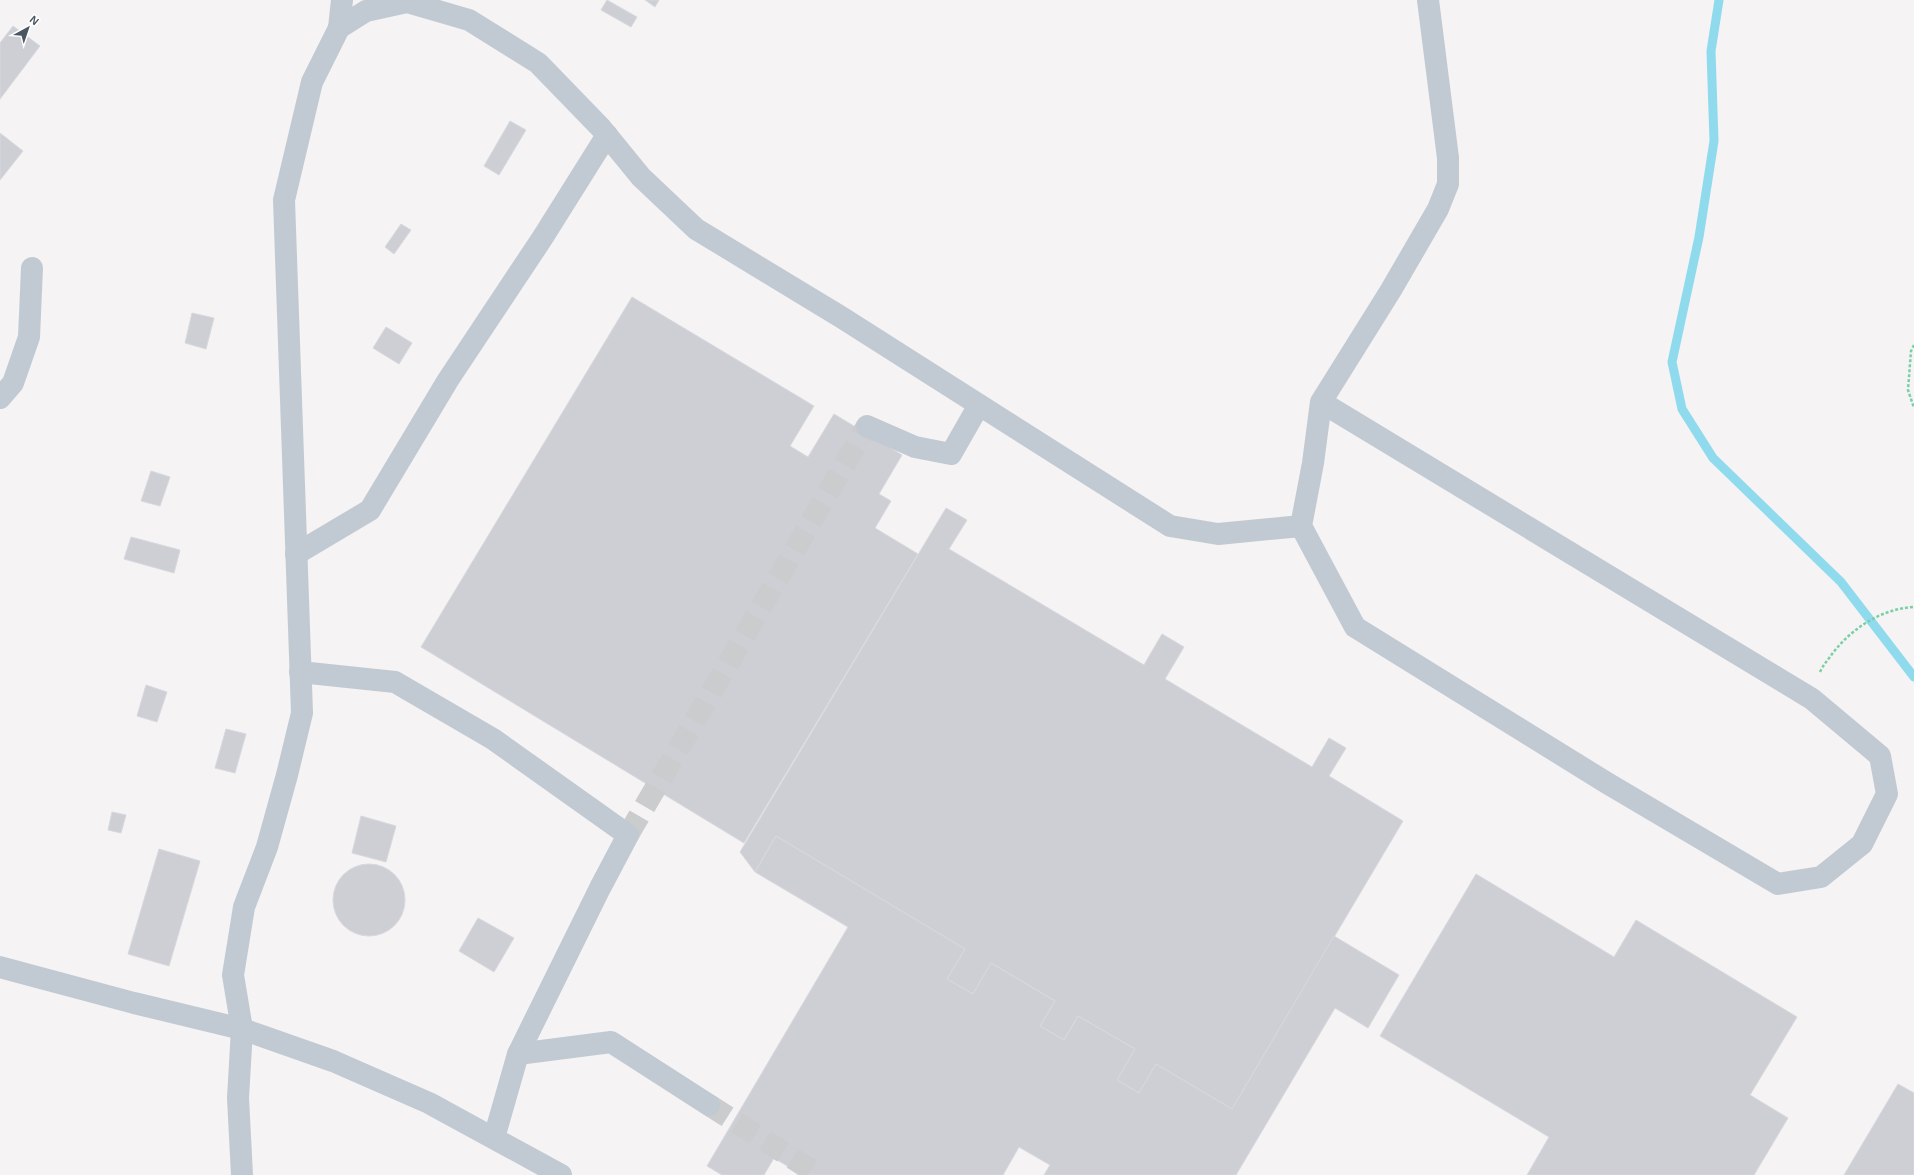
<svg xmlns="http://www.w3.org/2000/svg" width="1914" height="1175" font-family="Arial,sans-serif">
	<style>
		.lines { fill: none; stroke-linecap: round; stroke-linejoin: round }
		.stream { stroke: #90daee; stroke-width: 9 }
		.building { fill: #cdcfd5; stroke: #d7d9de }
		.minor-tunnel { stroke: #caccce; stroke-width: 22; stroke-dasharray: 22 11; stroke-linecap: butt }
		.path { stroke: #7ad0a6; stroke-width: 2.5; stroke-dasharray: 3 2; stroke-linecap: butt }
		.minor { stroke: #c1cad2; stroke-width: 22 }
	</style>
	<rect width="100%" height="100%" fill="#f5f3f3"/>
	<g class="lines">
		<path class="stream" d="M 1719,0 L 1711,51 L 1714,141 L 1699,237 L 1672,362 L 1682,409 L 1713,458 L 1841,582 L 1914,677"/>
	</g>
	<g class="building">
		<path d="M 607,0 L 637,17 L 631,27 L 601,10 Z"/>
		<path d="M 645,0 L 659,0 L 655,7 Z"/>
		<path d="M 13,26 L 40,46 L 0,99 L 0,43 Z"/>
		<path d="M 510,121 L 526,130 L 499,175 L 484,166 Z"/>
		<path d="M 0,133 L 23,151 L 0,180 Z"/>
		<path d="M 401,224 L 411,230 L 394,254 L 385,247 Z"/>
		<path d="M 632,297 L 814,406 L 790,446 L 808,457 L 834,414 L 902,455 L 879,494 L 891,501 L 875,528 L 918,554 L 744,843 L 421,647 Z"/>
		<path d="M 192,313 L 214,318 L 206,349 L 185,343 Z"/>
		<path d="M 386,327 L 412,343 L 399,364 L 373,348 Z"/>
		<path d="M 151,471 L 170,477 L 160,506 L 141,501 Z"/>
		<path d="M 946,508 L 967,520 L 949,549 L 1144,665 L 1162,634 L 1184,647 L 1165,679 L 1312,767 L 1329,738 L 1346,748 L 1329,776 L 1403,821 L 1232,1109 L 1156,1064 L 1139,1093 L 1117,1080 L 1135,1049 L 1078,1016 L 1064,1040 L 1040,1026 L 1055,1001 L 991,963 L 973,994 L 947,979 L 965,949 L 776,836 L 755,872 L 740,852 Z"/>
		<path d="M 131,537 L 180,550 L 174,573 L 124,559 Z"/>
		<path d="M 146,685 L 167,692 L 157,722 L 137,716 Z"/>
		<path d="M 226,729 L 246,734 L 235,773 L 215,768 Z"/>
		<path d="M 112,812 L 126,815 L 121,833 L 108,830 Z"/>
		<path d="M 361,816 L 396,826 L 386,862 L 352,853 Z"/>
		<path d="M 776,836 L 965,949 L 947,979 L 973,994 L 991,963 L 1055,1001 L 1040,1026 L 1064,1040 L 1078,1016 L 1135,1049 L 1117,1080 L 1139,1093 L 1156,1064 L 1232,1109 L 1334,936 L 1399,975 L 1368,1028 L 1335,1008 L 1236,1175 L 1044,1175 L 1050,1165 L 1019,1147 L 1003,1175 L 802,1175 L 774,1158 L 764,1175 L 722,1175 L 707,1166 L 848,927 L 755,872 Z"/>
		<path d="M 159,849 L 200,861 L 169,966 L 128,954 Z"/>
		<circle cx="369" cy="900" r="36"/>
		<path d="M 1476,874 L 1614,957 L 1636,920 L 1797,1017 L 1750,1095 L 1788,1118 L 1754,1175 L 1527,1175 L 1549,1137 L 1380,1036 Z"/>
		<path d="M 478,918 L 514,938 L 494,972 L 459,951 Z"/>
		<path d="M 1898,1084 L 1914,1093 L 1914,1175 L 1844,1175 Z"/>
	</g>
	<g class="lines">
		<g class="minor-tunnel">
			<path d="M 628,835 L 867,426"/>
			<path d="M 709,1105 L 819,1175"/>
		</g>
		<g class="path">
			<path d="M 1914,345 L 1911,351 L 1908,390 L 1914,408"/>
			<path d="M 1820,672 C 1823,665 1828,660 1832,654 C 1852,628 1881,609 1914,607"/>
		</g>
		<g class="minor">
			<path d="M 339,28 L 342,0"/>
			<path d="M 0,398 L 13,383 L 29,337 L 32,268"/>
			<path d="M 1321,402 L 1812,699 L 1880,756 L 1887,794 L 1862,844 L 1821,877 L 1778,884 L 1607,783 L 1355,627 L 1301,526 L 1313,463 L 1321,402 L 1391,290 L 1438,209 L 1448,184 L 1448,158 L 1428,0"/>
			<path d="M 867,426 L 915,447 L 951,454 L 979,405"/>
			<path d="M 296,554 L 370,510 L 448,380 L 543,237 L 607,135"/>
			<path d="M 300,672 L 395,682 L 493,739 L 628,835 L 600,888 L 518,1054 L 494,1138"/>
			<path d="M 0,967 L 134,1003 L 242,1029 L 333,1061 L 429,1103 L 561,1175"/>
			<path d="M 518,1054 L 611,1042 L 709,1105"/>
			<path d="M 242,1175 L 238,1098 L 242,1029 L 233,975 L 244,907 L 267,847 L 287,775 L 302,713 L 284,200 L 312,82 L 339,28 L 366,11 L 407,2 L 469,20 L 538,63 L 601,128 L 641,177 L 696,229 L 841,317 L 1170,526 L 1218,534 L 1301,526"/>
		</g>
	</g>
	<g transform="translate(28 28) rotate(40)" stroke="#ffffff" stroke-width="3" paint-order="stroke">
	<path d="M0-3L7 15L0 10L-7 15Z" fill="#4a5661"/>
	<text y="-6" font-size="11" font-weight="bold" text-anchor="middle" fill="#4a5661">N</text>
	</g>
</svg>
